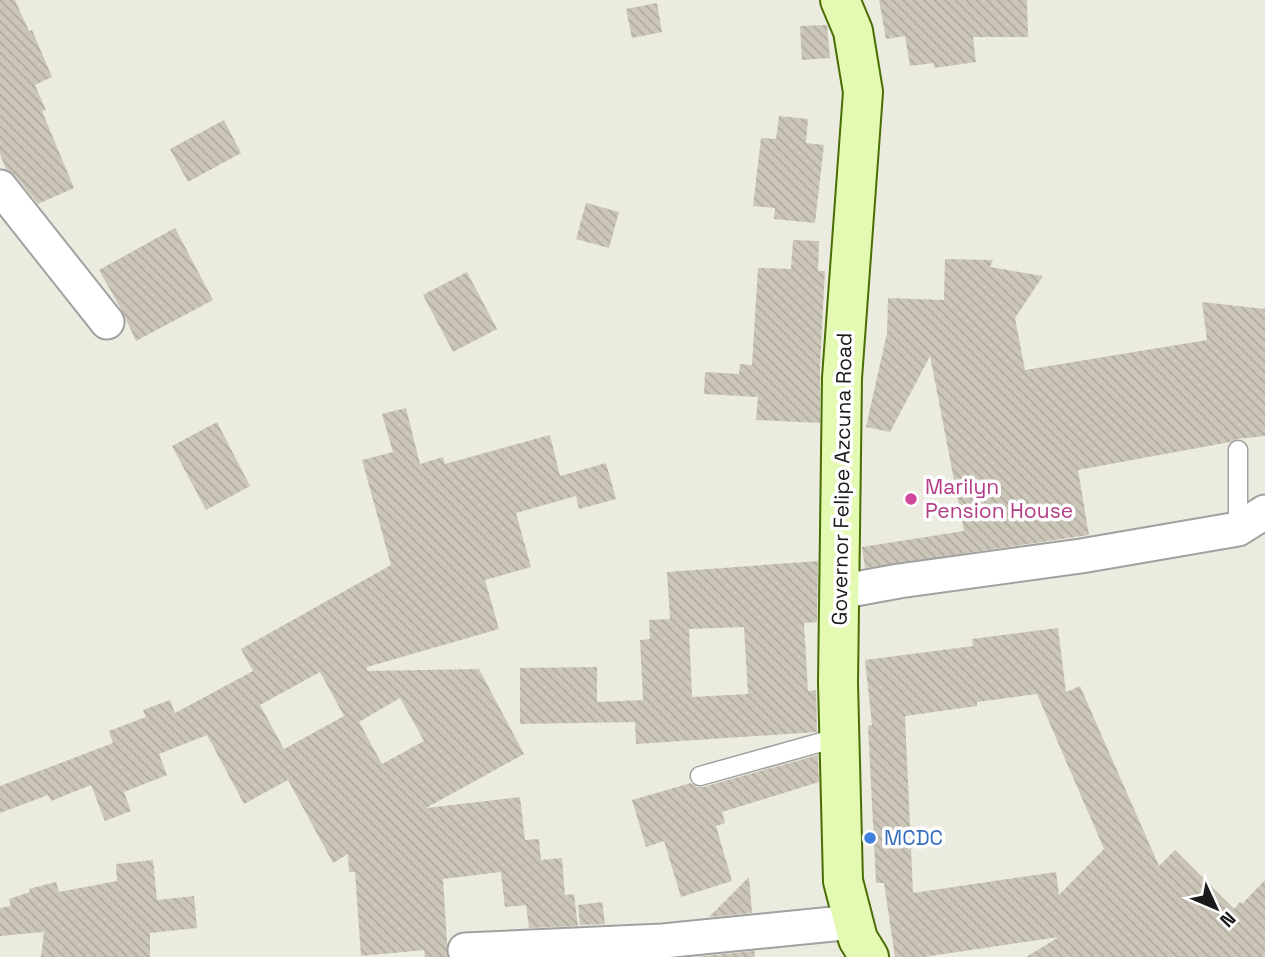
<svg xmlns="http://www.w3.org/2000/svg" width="1265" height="957" font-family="'Space Grotesk',sans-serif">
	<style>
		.building { fill: url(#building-back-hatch); fill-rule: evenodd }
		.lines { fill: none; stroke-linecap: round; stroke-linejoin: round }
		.lane-casing { stroke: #a1a1a1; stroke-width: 21 }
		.street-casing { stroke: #a1a1a1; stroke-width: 37 }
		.secondary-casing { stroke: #496f04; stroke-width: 42 }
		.lane { stroke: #fff; stroke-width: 18 }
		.street { stroke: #fff; stroke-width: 33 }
		.secondary { stroke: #e4f9b1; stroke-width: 38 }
		.hotel-dot { fill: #d1479c; stroke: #fff; stroke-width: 2.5 }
		.shop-dot { fill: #3f7fe0; stroke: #fff; stroke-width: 2.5 }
		.labels { text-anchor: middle; stroke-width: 7; stroke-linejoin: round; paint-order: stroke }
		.street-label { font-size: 21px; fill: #1a1a1a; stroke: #fff }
		.hotel-label { font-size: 21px; fill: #b23c85; stroke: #fff; text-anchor: start }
		.shop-label { font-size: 21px; fill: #366cbe; stroke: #fff; text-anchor: start }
	</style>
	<defs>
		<pattern id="building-back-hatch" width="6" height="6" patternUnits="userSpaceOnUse" patternTransform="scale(1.75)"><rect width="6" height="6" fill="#ccc6b9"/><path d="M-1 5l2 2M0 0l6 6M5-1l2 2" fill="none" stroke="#afaa9e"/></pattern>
	</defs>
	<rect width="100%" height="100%" fill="#ecebdf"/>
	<g class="building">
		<path d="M 0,0 L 15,0 L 29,31 L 32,30 L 52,77 L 35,85 L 46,110 L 42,111 L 74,188 L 38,204 L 15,175 L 6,169 L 0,154 Z"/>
		<path d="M 879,0 L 1027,0 L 1028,37 L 973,37 L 976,62 L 934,68 L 934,63 L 910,66 L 905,36 L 886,39 Z"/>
		<path d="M 657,3 L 662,32 L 632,38 L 626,9 Z"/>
		<path d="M 827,25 L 830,58 L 802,60 L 800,26 Z"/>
		<path d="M 779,116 L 808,119 L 806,143 L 824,145 L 815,223 L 774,219 L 775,208 L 753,206 L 761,138 L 776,139 Z"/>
		<path d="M 224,120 L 241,153 L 188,182 L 170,149 Z"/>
		<path d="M 586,203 L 619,212 L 609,248 L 576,239 Z"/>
		<path d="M 175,228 L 213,300 L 136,341 L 122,311 L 99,270 Z"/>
		<path d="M 793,240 L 819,241 L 818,271 L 825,271 L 820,366 L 820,423 L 756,420 L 758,397 L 704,394 L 705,372 L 739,374 L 740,364 L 752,365 L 758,268 L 791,269 Z"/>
		<path d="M 945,259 L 993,260 L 990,267 L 1043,276 L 1015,318 L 1025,370 L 1207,340 L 1202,302 L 1265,309 L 1265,436 L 1237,439 L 1230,442 L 1078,470 L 1089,535 L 865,568 L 862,547 L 964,531 L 930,356 L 890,432 L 866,427 L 887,333 L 888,298 L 944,300 Z"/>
		<path d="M 467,272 L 497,329 L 453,352 L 423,295 Z"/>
		<path d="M 406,408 L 420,464 L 443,457 L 445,464 L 550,435 L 560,476 L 606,463 L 616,499 L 579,509 L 576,496 L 516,513 L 531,567 L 485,580 L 499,629 L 367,667 L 367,671 L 479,669 L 524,754 L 426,808 L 520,797 L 525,840 L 539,839 L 541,860 L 562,858 L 565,895 L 574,894 L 578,926 L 529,928 L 526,905 L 505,907 L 501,872 L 443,879 L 448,957 L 425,957 L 424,950 L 361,956 L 355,872 L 349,872 L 348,854 L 333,863 L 288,780 L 244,804 L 207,735 L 159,754 L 167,775 L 124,792 L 131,811 L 105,821 L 91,785 L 51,801 L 48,795 L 0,813 L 0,786 L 113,743 L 109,731 L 146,717 L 143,710 L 170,700 L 175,713 L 253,671 L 241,649 L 391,565 L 362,460 L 393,452 L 382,414 ZM 320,672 L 344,716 L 284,749 L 260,705 ZM 400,698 L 424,741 L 382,764 L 359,722 Z"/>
		<path d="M 217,422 L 250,486 L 206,510 L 172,446 Z"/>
		<path d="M 818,561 L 817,622 L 804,623 L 808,691 L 816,690 L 817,732 L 636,744 L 635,722 L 520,724 L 520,668 L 597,667 L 597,702 L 643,700 L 640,640 L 650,639 L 649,620 L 670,619 L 667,572 ZM 744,627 L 748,694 L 692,697 L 689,629 Z"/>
		<path d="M 1058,628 L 1066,692 L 1080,686 L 1159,866 L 1175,850 L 1234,909 L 1240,902 L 1242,904 L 1265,880 L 1265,957 L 1026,957 L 1059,937 L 924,957 L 895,957 L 884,883 L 876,883 L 868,726 L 872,725 L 865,660 L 973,646 L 972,639 ZM 1037,694 L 1104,849 L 1059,895 L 1056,872 L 913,893 L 905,716 L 977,706 L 977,702 Z"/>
		<path d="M 818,755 L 819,782 L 722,812 L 725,823 L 716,826 L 732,881 L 681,897 L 664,841 L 646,847 L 632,800 L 691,783 L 697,787 L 703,787 Z"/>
		<path d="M 153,860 L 157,900 L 194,896 L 197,928 L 150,933 L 150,957 L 41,957 L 44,932 L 0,936 L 0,908 L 11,906 L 9,899 L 30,892 L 29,889 L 56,882 L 59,892 L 117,881 L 116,864 Z"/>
		<path d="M 749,877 L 752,913 L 709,917 Z"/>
		<path d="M 602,902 L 605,924 L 580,925 L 578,905 Z"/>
		<path d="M 754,951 L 755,957 L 696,957 Z"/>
	</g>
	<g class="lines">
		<g class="lane-casing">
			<g id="lane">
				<path d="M 1238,450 L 1238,529"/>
				<path d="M 700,776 L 840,737"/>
			</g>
		</g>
		<g class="street-casing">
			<g id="street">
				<path d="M 0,187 L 107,322"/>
				<path d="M 839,592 L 899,581 L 1081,556 L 1238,529 L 1265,512"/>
				<path d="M 465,950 L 663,941 L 853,922"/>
			</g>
		</g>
		<g class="secondary-casing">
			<path id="secondary" d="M 840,0 L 853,31 L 863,92 L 842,378 L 838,683 L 843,881 L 858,939 L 869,957"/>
		</g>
		<use href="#lane" class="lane"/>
		<use href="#street" class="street"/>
		<use href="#secondary" class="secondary"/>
	</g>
	<circle class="hotel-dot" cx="911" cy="499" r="7"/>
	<circle class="shop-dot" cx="870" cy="838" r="7"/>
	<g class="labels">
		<g class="street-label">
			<text transform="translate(842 479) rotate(-89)" y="7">Governor Felipe Azcuna Road</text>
		</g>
		<g class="hotel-label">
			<text x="925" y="494">Marilyn<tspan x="925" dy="24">Pension House</tspan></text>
		</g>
		<g class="shop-label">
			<text x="884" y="845">MCDC</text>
		</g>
	</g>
	<g transform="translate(1216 908) rotate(134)" stroke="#ffffff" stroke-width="5" paint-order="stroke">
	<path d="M0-5L12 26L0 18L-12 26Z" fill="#1a1a1a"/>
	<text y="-10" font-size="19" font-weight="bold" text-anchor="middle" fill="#1a1a1a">N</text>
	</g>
</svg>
